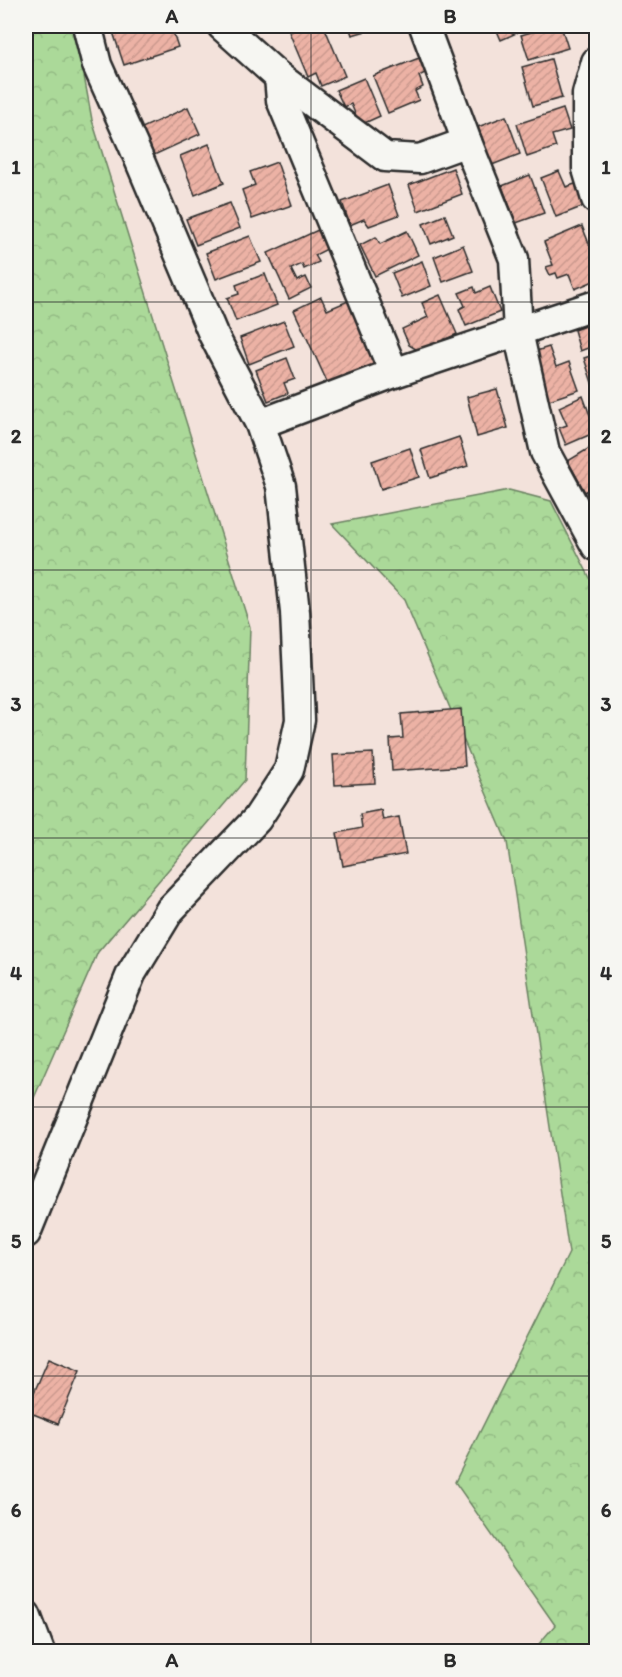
<svg xmlns="http://www.w3.org/2000/svg" width="622" height="1677" font-family="Itim,sans-serif">
	<style>
		.forest { fill: url(#forest-crowns); stroke: #6b8262; stroke-width: 1.5 }
		.building { fill: url(#building-hatch); stroke: #2b2b2b; stroke-width: 1.5 }
		.lines { fill: none; stroke-linecap: round; stroke-linejoin: round }
		.street-casing { stroke: #2b2b2b; stroke-width: 33 }
		.street { stroke: #f6f6f2; stroke-width: 28 }
		.grid { fill: none; stroke: #2b2b2b; stroke-width: 1.5; stroke-opacity: 0.55 }
		.neatline { fill: none; stroke: #2b2b2b; stroke-width: 2 }
		.grid-label { font-size: 20px; text-anchor: middle; font-weight: bold; fill: #2b2b2b }
	</style>
	<defs>
		<pattern id="forest-crowns" width="20" height="18" patternUnits="userSpaceOnUse" patternTransform="scale(1.5)"><rect width="20" height="18" fill="#abd999"/><path d="M2 6a3 3 0 1 1 6 0M12 15a3 3 0 1 1 6 0" fill="none" stroke="#93ba84"/></pattern>
		<pattern id="building-hatch" width="6" height="6" patternUnits="userSpaceOnUse" patternTransform="scale(1.5)"><rect width="6" height="6" fill="#ecb2a5"/><path d="M-1 1l2-2M0 6l6-6M5 7l2-2" fill="none" stroke="#cb998e"/></pattern>
	</defs>
	<rect width="100%" height="100%" fill="#f3e2db"/>
	<filter id="ink" filterUnits="userSpaceOnUse"><feTurbulence type="fractalNoise" baseFrequency=".0167" numOctaves="2"/><feDisplacementMap in="SourceGraphic" scale="12" xChannelSelector="R" yChannelSelector="G"/><feConvolveMatrix kernelMatrix="1 2 1 2 8 2 1 2 1" color-interpolation-filters="sRGB"/></filter>
	<g filter="url(#ink)">
		<g class="forest">
			<path d="M 26,26 L 75,26 L 92,120 L 250,627 L 245,780 L 98,952 L 26,1116 Z"/>
			<path d="M 509,490 L 551,501 L 596,590 L 596,1651 L 533,1651 L 555,1625 L 455,1482 L 569,1253 L 507,842 L 404,600 L 332,524 Z"/>
		</g>
		<g class="building">
			<path d="M 131,26 L 162,26 L 163,30 L 171,26 L 178,47 L 124,65 L 113,32 Z"/>
			<path d="M 305,26 L 324,26 L 345,76 L 321,86 L 316,73 L 308,77 L 289,32 Z"/>
			<path d="M 349,26 L 383,26 L 352,35 Z"/>
			<path d="M 495,26 L 516,26 L 519,32 L 501,40 Z"/>
			<path d="M 552,26 L 561,26 L 568,48 L 529,60 L 521,35 Z"/>
			<path d="M 419,58 L 425,73 L 419,76 L 423,87 L 415,91 L 419,100 L 388,113 L 373,76 Z"/>
			<path d="M 551,59 L 562,98 L 533,106 L 522,67 Z"/>
			<path d="M 364,78 L 380,116 L 360,125 L 351,104 L 344,107 L 336,90 Z"/>
			<path d="M 188,107 L 200,134 L 154,155 L 142,128 Z"/>
			<path d="M 563,109 L 570,130 L 552,135 L 556,147 L 527,157 L 517,124 Z"/>
			<path d="M 506,116 L 520,154 L 492,165 L 478,127 Z"/>
			<path d="M 209,144 L 224,183 L 195,195 L 180,156 Z"/>
			<path d="M 277,162 L 292,205 L 252,219 L 242,190 L 255,185 L 250,172 Z"/>
			<path d="M 453,168 L 462,194 L 418,211 L 409,185 Z"/>
			<path d="M 559,171 L 566,187 L 575,184 L 584,206 L 556,217 L 541,178 Z"/>
			<path d="M 530,175 L 544,213 L 516,223 L 502,186 Z"/>
			<path d="M 388,185 L 399,215 L 369,226 L 364,219 L 350,225 L 342,202 Z"/>
			<path d="M 230,203 L 240,228 L 196,245 L 186,219 Z"/>
			<path d="M 445,215 L 453,235 L 431,244 L 423,224 Z"/>
			<path d="M 582,226 L 590,246 L 596,244 L 596,280 L 575,289 L 569,274 L 558,278 L 556,273 L 550,275 L 546,267 L 553,265 L 544,242 Z"/>
			<path d="M 318,230 L 327,249 L 315,255 L 319,262 L 304,269 L 302,264 L 291,269 L 297,281 L 306,277 L 311,288 L 289,299 L 268,253 Z"/>
			<path d="M 407,231 L 418,255 L 375,276 L 360,245 L 376,237 L 380,244 Z"/>
			<path d="M 250,236 L 261,262 L 216,279 L 206,253 Z"/>
			<path d="M 463,245 L 473,271 L 443,282 L 434,257 Z"/>
			<path d="M 422,261 L 431,286 L 402,298 L 392,273 Z"/>
			<path d="M 265,274 L 277,305 L 236,321 L 227,298 L 239,294 L 236,285 Z"/>
			<path d="M 474,287 L 476,293 L 490,287 L 500,312 L 466,326 L 459,309 L 465,306 L 459,293 Z"/>
			<path d="M 440,295 L 457,334 L 419,351 L 409,345 L 402,329 L 428,317 L 422,303 Z"/>
			<path d="M 321,297 L 327,310 L 348,301 L 376,364 L 329,386 L 294,310 Z"/>
			<path d="M 284,321 L 294,346 L 249,364 L 240,338 Z"/>
			<path d="M 596,322 L 596,345 L 580,351 L 574,330 Z"/>
			<path d="M 549,347 L 556,367 L 569,362 L 579,390 L 549,400 L 533,352 Z"/>
			<path d="M 596,354 L 596,388 L 594,389 L 584,358 Z"/>
			<path d="M 287,358 L 295,379 L 284,383 L 288,393 L 268,401 L 256,370 Z"/>
			<path d="M 497,389 L 508,428 L 477,437 L 467,397 Z"/>
			<path d="M 583,396 L 596,432 L 566,445 L 559,428 L 567,425 L 559,407 Z"/>
			<path d="M 459,437 L 468,466 L 430,478 L 421,450 Z"/>
			<path d="M 596,444 L 596,485 L 585,492 L 568,461 Z"/>
			<path d="M 410,448 L 419,477 L 381,489 L 372,461 Z"/>
			<path d="M 461,709 L 465,766 L 392,771 L 390,739 L 403,738 L 401,714 Z"/>
			<path d="M 373,753 L 375,783 L 335,785 L 333,755 Z"/>
			<path d="M 381,810 L 383,820 L 399,817 L 406,854 L 343,866 L 337,833 L 362,828 L 360,814 Z"/>
			<path d="M 49,1358 L 80,1371 L 58,1424 L 26,1411 Z"/>
		</g>
		<g class="lines">
			<g class="street-casing">
				<g id="street">
					<path d="M 222,26 L 279,77 L 385,157 L 420,159 L 467,142"/>
					<path d="M 424,26 L 467,142 L 514,259 L 518,332 L 545,452 L 596,546"/>
					<path d="M 596,62 L 587,94 L 587,169 L 596,199"/>
					<path d="M 279,77 L 281,100 L 394,373"/>
					<path d="M 260,424 L 394,373 L 596,305"/>
					<path d="M 26,1233 L 131,974 L 170,910 L 257,819 L 289,770 L 300,720 L 295,612 L 281,486 L 260,424 L 213,334 L 133,145 L 97,65 L 88,29 L 90,26"/>
					<path d="M 26,1615 L 40,1652"/>
				</g>
			</g>
			<use href="#street" class="street"/>
		</g>
	</g>
	<path class="grid" d="M 311,26 L 311,1652M 26,302 L 596,302M 26,570 L 596,570M 26,838 L 596,838M 26,1107 L 596,1107M 26,1376 L 596,1376"/>
	<rect width="622" height="1677" fill="none" stroke="#f6f6f2" stroke-width="66"/>
	<rect x="33" y="33" width="556" height="1611" class="neatline"/>
	<g class="grid-label">
		<text x="172" y="23">A</text>
		<text x="450" y="23">B</text>
		<text x="16" y="174">1</text>
		<text x="606" y="174">1</text>
		<text x="16" y="443">2</text>
		<text x="606" y="443">2</text>
		<text x="16" y="711">3</text>
		<text x="606" y="711">3</text>
		<text x="16" y="980">4</text>
		<text x="606" y="980">4</text>
		<text x="16" y="1248">5</text>
		<text x="606" y="1248">5</text>
		<text x="16" y="1517">6</text>
		<text x="606" y="1517">6</text>
		<text x="172" y="1667">A</text>
		<text x="450" y="1667">B</text>
	</g>
</svg>
